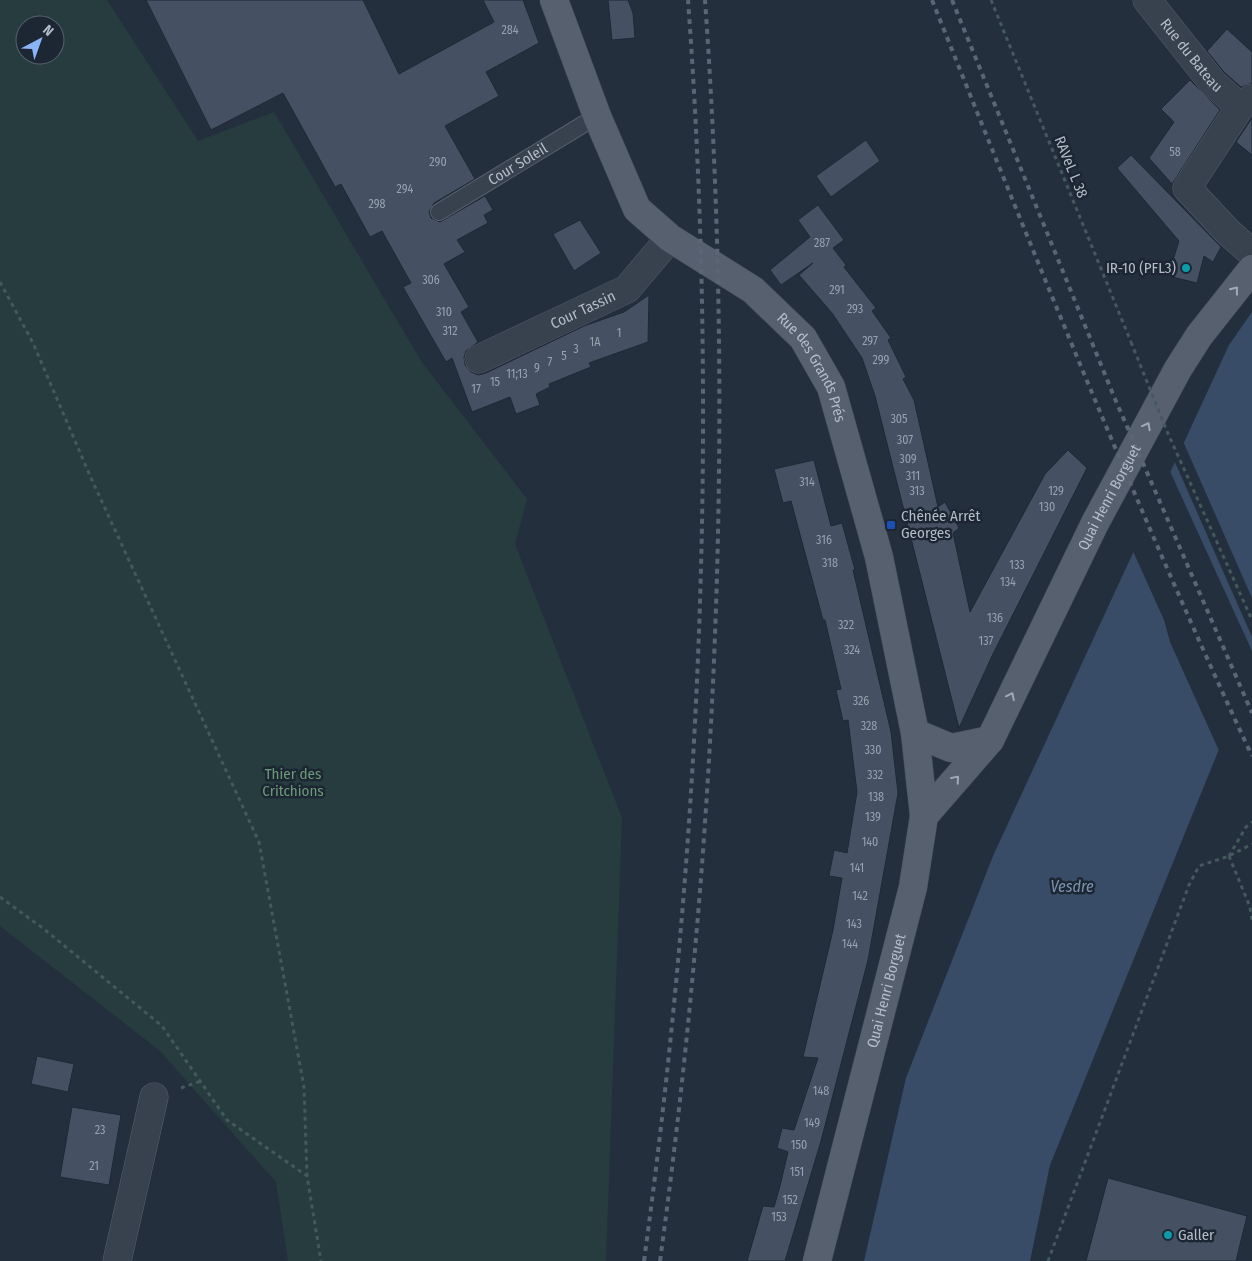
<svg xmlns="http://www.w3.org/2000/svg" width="1252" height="1261" font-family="'Fira Sans Condensed',sans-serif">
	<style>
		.green { fill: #263c3f; fill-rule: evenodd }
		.water { fill: #394c67 }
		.pier { fill: #242f3e }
		.building { fill: #455162; stroke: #1f2835 }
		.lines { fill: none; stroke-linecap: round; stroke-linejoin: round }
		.lane-casing { stroke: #565f6c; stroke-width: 18 }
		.street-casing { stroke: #565f6c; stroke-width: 29 }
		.primary-casing { stroke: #414a57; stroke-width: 29 }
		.path { stroke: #44595c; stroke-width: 3; stroke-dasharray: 4 4; stroke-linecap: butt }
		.lane { stroke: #38414e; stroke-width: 16 }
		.street { stroke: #38414e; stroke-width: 28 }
		.primary { stroke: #56606e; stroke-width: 28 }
		.rail { stroke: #5a6575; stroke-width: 4; stroke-dasharray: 5 5; stroke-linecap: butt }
		.path-bridge { stroke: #44595c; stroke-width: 3; stroke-dasharray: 4 4; stroke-linecap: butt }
		.oneway { stroke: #a1aab7 }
		.culture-dot { fill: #0f9aa8; stroke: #1d2633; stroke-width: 2 }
		.transit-dot { fill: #1a4fb4; stroke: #1d2633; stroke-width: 2 }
		.labels { text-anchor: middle; stroke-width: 5; stroke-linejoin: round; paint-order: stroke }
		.number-label { font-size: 12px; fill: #98a1af }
		.street-label { font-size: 15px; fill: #b4bcc9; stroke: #1d2633 }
		.poi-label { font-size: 15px; fill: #b4bcc9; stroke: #1d2633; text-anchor: start }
		.park-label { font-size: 15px; fill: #6b9a76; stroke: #1d2633 }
		.water-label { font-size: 16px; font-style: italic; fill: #7c92b1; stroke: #1d2633 }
	</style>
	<rect width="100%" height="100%" fill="#242f3e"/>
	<path class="green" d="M 0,0 L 107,0 L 198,141 L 274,112 L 421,361 L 527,499 L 515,544 L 622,818 L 606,1261 L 288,1261 L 276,1182 L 160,1051 L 0,926 ZM 25,25 L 55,25 L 55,55 L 25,55 Z"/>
	<path class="water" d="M 1252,312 L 1252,668 L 1050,1165 L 1030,1261 L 864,1261 L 906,1078 L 993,856 L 1229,345 Z"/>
	<g class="pier">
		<path d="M 1183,441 L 1252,598 L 1252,637 L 1174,460 Z"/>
		<path d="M 1169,469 L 1252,651 L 1252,675 L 1220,753 L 1170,642 L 1164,620 L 1132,549 Z"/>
	</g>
	<g class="building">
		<path d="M 146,0 L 363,0 L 399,74 L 494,22 L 483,0 L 523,0 L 539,43 L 486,72 L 499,96 L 445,126 L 475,179 L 434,203 L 429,212 L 431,218 L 440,222 L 485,196 L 493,210 L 484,215 L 488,223 L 457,240 L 465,252 L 444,264 L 469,307 L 461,312 L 478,342 L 466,351 L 464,357 L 465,365 L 471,372 L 478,375 L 486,373 L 584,326 L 624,312 L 649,295 L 648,342 L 589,363 L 591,367 L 549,384 L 550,387 L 536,394 L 540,405 L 516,414 L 510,397 L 472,412 L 452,358 L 446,362 L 403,287 L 411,283 L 382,231 L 370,237 L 341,184 L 335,187 L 283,93 L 211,130 Z"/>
		<path d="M 608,0 L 628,0 L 633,13 L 635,38 L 612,40 Z"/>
		<path d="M 1227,29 L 1252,52 L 1252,83 L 1241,87 L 1224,72 L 1207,51 Z"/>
		<path d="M 1190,80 L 1220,110 L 1172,184 L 1149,158 L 1174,122 L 1161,109 Z"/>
		<path d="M 1252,118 L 1252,155 L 1236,142 Z"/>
		<path d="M 866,140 L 880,161 L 831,197 L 816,176 Z"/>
		<path d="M 1131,155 L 1221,247 L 1213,262 L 1204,256 L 1197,283 L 1168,276 L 1179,241 L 1117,168 Z"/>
		<path d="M 818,205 L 844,240 L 833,248 L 846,265 L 844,267 L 876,308 L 872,311 L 891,338 L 888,340 L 906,377 L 903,379 L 914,400 L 938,507 L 945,502 L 959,528 L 953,533 L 970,612 L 1045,474 L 1068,450 L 1087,468 L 992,656 L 959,728 L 875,396 L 862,358 L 832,313 L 799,275 L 813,263 L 781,285 L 770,270 L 810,237 L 798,220 Z"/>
		<path d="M 580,220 L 601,253 L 574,271 L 553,234 Z"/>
		<path d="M 814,460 L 831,526 L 842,523 L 855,570 L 853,570 L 891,732 L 898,793 L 868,960 L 821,1141 L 785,1261 L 747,1261 L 763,1206 L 774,1207 L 780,1186 L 788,1152 L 777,1148 L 782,1128 L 794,1130 L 818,1058 L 803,1057 L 833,930 L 842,878 L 829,876 L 834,850 L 847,853 L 857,792 L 848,720 L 843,721 L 836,690 L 841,689 L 825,620 L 823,620 L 791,501 L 783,503 L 774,469 Z"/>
		<path d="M 37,1056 L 74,1064 L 68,1092 L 31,1084 Z"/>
		<path d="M 72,1107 L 121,1115 L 109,1185 L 60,1177 Z"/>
		<path d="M 1108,1178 L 1247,1216 L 1236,1261 L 1086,1261 Z"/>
	</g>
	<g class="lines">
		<g class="lane-casing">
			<g id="lane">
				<path id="s1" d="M 439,212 L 597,116"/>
			</g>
		</g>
		<g class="street-casing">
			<g id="street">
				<path id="s2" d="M 1147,0 L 1213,83 L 1240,107 L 1252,98"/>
				<path d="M 1240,107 L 1187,188 L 1228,232 L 1252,253"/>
				<path id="s3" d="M 479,359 L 627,289 L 670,238"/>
				<path d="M 117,1261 L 154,1097"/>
			</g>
		</g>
		<g class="primary-casing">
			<g id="primary">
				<path id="s4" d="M 554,0 L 597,116 L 637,209 L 670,238 L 753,290 L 803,338 L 831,387 L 879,557 L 915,733 L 924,816"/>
				<path d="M 915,733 L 951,748 L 990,740"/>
				<path id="s5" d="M 817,1261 L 913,887 L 924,816 L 990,740 L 1095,523 L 1178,369 L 1199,336 L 1252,269"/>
			</g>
		</g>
		<g class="path">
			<path d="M 991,0 L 1131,342"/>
			<path d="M 0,282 L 33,343 L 91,478 L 259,842 L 304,1087 L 307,1176"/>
			<path d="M 1229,856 L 1250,907 L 1252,920"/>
			<path d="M 1229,856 L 1246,827 L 1252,822"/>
			<path d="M 0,897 L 44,929 L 162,1026 L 227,1120 L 307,1176 L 321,1261"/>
			<path d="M 181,1088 L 201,1081"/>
			<path d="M 1048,1261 L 1189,885 L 1199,866 L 1229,856 L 1252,844"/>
		</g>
		<use href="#lane" class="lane"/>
		<use href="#street" class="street"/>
		<use href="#primary" class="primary"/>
		<g class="rail">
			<path d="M 932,0 C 1034,254 1136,508 1252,756"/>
			<path d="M 952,0 L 1115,399 L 1252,713"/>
			<path d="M 644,1261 C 701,844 719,420 688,0"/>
			<path d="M 660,1261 C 717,843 735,421 705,0"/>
		</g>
		<path class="path-bridge" d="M 1131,342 L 1166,429 L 1252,620"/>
	</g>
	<defs><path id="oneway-chevron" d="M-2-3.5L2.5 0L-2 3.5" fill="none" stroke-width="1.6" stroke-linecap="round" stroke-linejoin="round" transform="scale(1.25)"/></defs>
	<g class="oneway">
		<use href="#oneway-chevron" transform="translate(1235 290) rotate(-52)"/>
		<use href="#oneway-chevron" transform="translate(1147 426) rotate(-62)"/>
		<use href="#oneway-chevron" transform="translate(1011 696) rotate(-64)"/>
		<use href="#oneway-chevron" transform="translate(956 779) rotate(-49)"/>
	</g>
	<g class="culture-dot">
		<circle cx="1186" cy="268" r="5"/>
		<circle cx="1168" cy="1235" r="5"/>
	</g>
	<rect class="transit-dot" x="886" y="520" width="10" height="10" rx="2.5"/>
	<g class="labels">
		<g class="number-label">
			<text x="510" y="34">284</text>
			<text x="1175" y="156">58</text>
			<text x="438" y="166">290</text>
			<text x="405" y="193">294</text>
			<text x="377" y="208">298</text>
			<text x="822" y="247">287</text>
			<text x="431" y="284">306</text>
			<text x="837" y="294">291</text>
			<text x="855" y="313">293</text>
			<text x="444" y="316">310</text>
			<text x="450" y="335">312</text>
			<text x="619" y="337">1</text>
			<text x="870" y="345">297</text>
			<text x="595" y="346">1A</text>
			<text x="576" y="353">3</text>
			<text x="564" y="360">5</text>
			<text x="881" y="364">299</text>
			<text x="550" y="366">7</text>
			<text x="537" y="372">9</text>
			<text x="517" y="378">11;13</text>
			<text x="495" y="386">15</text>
			<text x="476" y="393">17</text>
			<text x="899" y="423">305</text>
			<text x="905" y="444">307</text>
			<text x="908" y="463">309</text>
			<text x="913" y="480">311</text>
			<text x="807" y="486">314</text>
			<text x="917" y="495">313</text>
			<text x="1056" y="495">129</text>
			<text x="1047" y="511">130</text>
			<text x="824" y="544">316</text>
			<text x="830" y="567">318</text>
			<text x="1017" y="569">133</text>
			<text x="1008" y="586">134</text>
			<text x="995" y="622">136</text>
			<text x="846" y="629">322</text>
			<text x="986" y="645">137</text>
			<text x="852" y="654">324</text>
			<text x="861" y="705">326</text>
			<text x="869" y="730">328</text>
			<text x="873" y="754">330</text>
			<text x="875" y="779">332</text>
			<text x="876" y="801">138</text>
			<text x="873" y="821">139</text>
			<text x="870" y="846">140</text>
			<text x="857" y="872">141</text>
			<text x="860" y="900">142</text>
			<text x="854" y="928">143</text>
			<text x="850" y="948">144</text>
			<text x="821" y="1095">148</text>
			<text x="812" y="1127">149</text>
			<text x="100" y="1134">23</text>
			<text x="799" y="1149">150</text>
			<text x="94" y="1170">21</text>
			<text x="797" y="1176">151</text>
			<text x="790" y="1204">152</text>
			<text x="779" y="1221">153</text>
		</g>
		<g class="street-label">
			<text dy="5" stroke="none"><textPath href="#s2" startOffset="71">Rue du Bateau</textPath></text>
			<text dy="5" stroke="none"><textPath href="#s1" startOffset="92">Cour Soleil</textPath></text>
			<text transform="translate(1071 167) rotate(68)" y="5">RAVeL L 38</text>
			<text dy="5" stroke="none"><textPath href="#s3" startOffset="115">Cour Tassin</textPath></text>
			<text dy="5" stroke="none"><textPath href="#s4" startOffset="466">Rue des Grands Prés</textPath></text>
			<text dy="5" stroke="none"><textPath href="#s5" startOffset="829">Quai Henri Borguet</textPath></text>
			<text dy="5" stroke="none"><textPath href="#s5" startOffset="279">Quai Henri Borguet</textPath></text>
		</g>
		<g class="poi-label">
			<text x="1176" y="273" text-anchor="end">IR-10 (PFL3)</text>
			<text x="901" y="521">Chênée Arrêt<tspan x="901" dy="17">Georges</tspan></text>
			<text x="1178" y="1240">Galler</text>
		</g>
		<g class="park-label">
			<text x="293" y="779">Thier des<tspan x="293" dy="17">Critchions</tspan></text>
		</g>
		<g class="water-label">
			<text x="1072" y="892">Vesdre</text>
		</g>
	</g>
	<g transform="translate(40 40) rotate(41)"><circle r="24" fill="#1d2633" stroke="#59626f"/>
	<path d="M0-4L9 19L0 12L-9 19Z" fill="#8ab4f8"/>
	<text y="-8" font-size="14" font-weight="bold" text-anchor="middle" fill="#b4bcc9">N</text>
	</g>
</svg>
